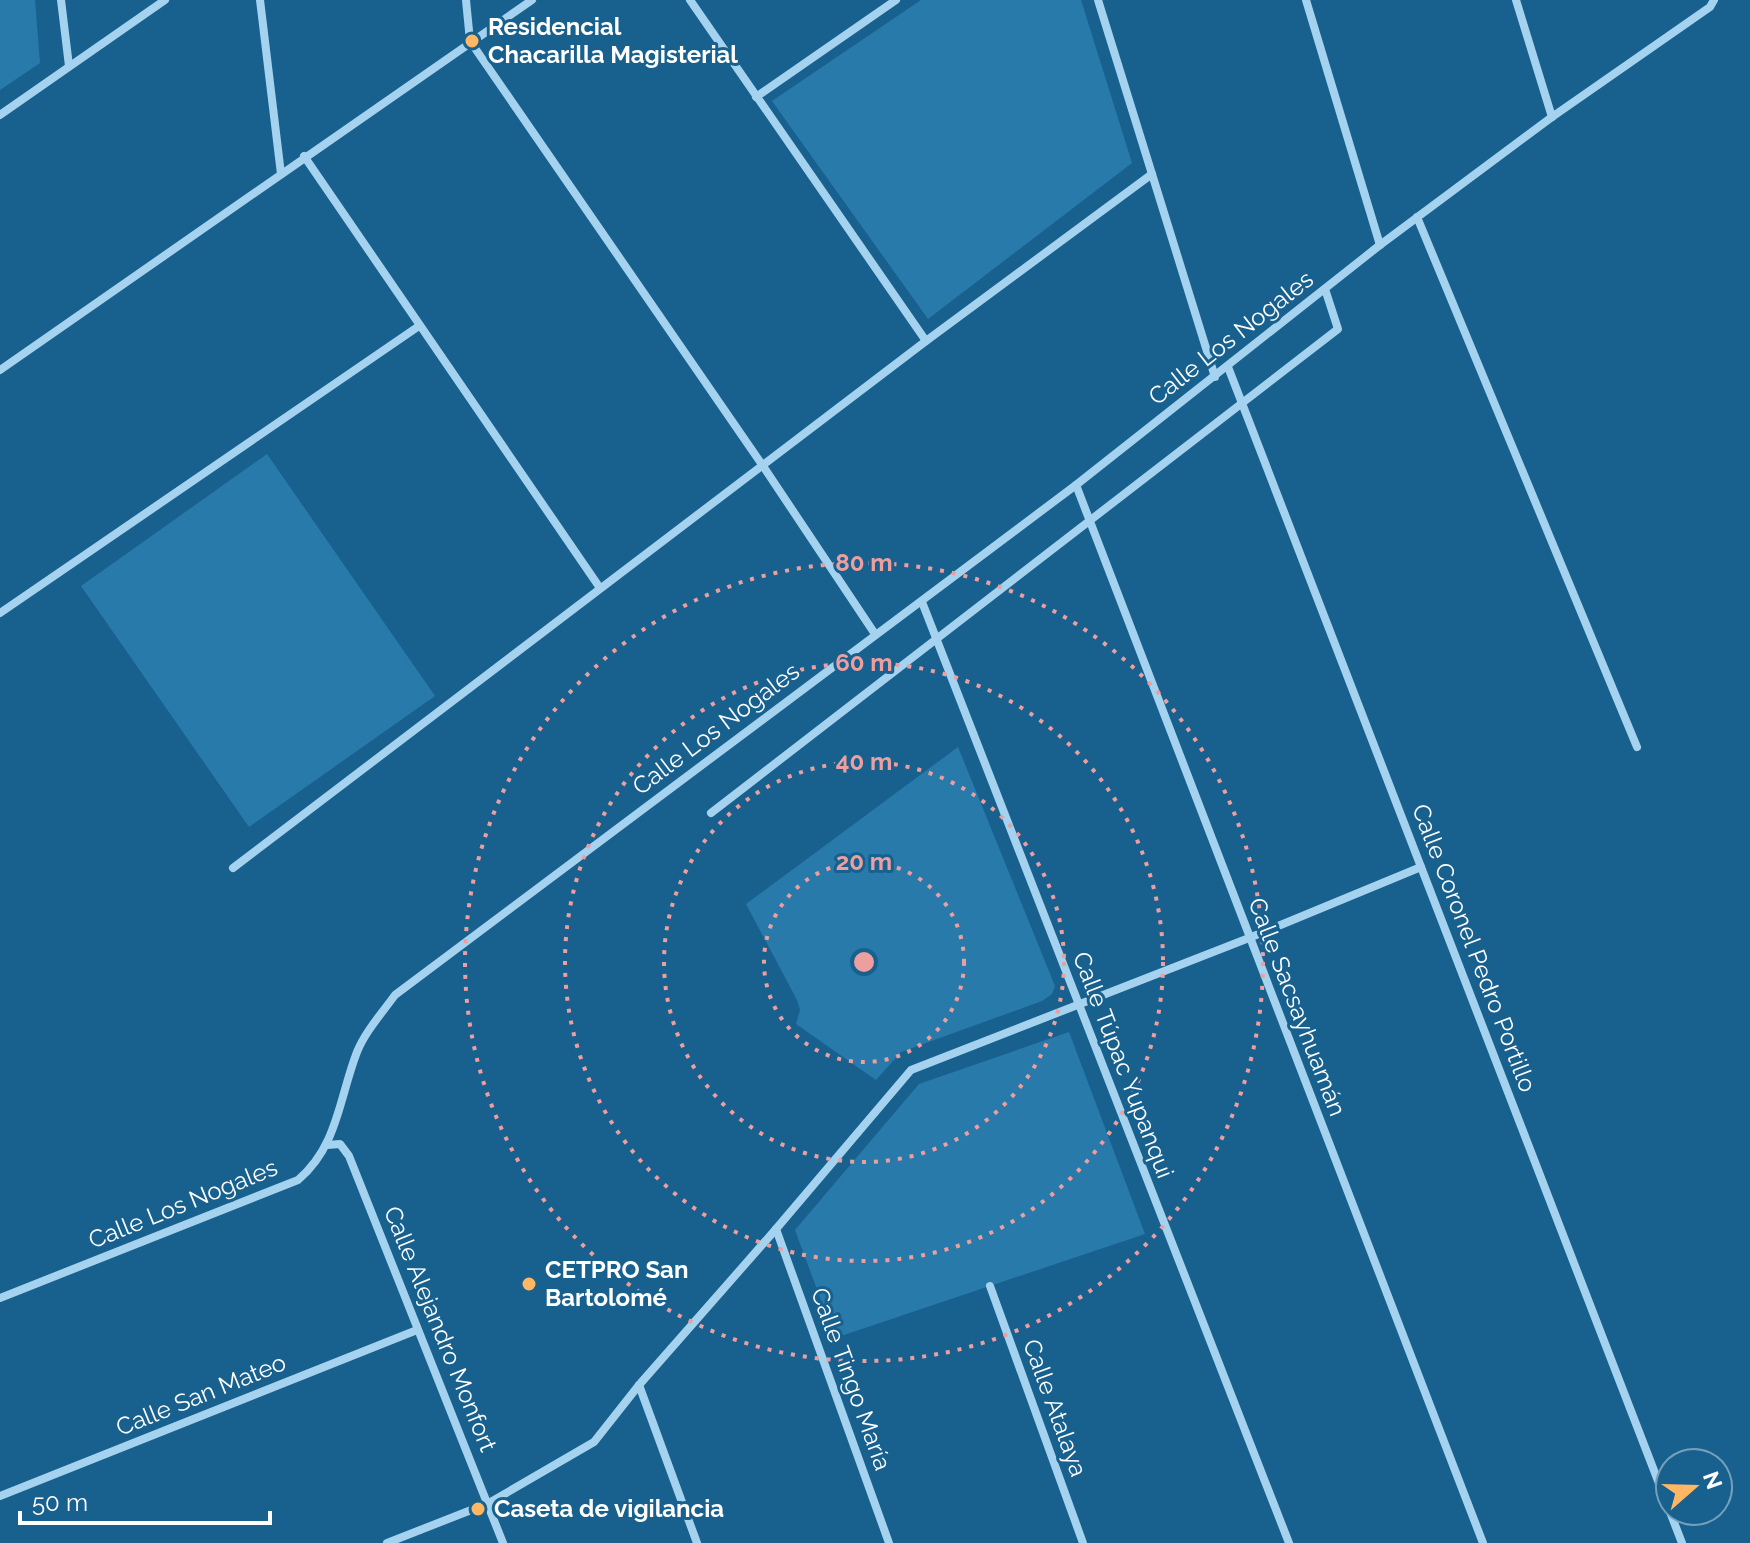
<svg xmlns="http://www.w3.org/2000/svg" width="1750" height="1543" font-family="Raleway,sans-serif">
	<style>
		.park { fill: #287aab }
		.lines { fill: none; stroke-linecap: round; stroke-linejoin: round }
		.minor { stroke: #a5d3ef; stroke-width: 8 }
		.ring { fill: none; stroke: #ed9e9e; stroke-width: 4; stroke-dasharray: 4 8 }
		.poi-dot { fill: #ffb763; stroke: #18618f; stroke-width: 3 }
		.labels { text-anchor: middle; stroke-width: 6; stroke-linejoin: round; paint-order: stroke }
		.poi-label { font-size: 24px; font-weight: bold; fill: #fff; stroke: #18618f; text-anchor: start }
		.street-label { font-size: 24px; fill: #fff; stroke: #18618f }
		.centre { fill: #ed9e9e; stroke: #18618f; stroke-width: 4 }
		.ring-label { font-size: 24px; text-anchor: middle; font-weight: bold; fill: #ed9e9e; stroke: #18618f; stroke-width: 6; stroke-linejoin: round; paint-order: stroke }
	</style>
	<rect width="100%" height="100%" fill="#18618f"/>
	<g class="park">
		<path d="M 0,0 L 35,0 L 40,63 L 0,90 Z"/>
		<path d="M 921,0 L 1081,0 L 1132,163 L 928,319 L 772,101 Z"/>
		<path d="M 267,454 L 435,696 L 249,827 L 81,586 Z"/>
		<path d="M 958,747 L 1055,986 L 1052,994 L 1042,1001 L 901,1052 L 876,1080 L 796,1024 L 800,1010 L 797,1000 L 746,904 Z"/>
		<path d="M 1069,1032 L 1145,1234 L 835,1338 L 795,1230 L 919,1084 Z"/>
	</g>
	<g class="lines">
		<g class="minor">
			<path d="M 61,0 L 69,66"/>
			<path d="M 260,0 L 281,174"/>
			<path d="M 466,0 L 470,41 L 763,466 L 875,634"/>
			<path d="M 690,0 L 926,341"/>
			<path d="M 1098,0 L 1215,377"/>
			<path d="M 1306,0 L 1380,245"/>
			<path d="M 1516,0 L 1552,117"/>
			<path d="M 756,97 L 896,0"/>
			<path d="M 0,115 L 165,0"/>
			<path d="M 304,156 L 600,588"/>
			<path d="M 1417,217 L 1637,747"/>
			<path d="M 1228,367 L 1682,1543"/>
			<path d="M 0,370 L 532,0"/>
			<path d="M 1076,485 L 1483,1543"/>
			<path d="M 922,602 L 1289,1543"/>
			<path d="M 0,613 L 419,326"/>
			<path d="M 711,813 L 1338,329 L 1325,289"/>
			<path d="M 233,868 L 926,341 L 1152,174"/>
			<path d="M 327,1145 L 340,1144 L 349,1156 L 503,1543"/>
			<path d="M 776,1229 L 889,1543"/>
			<path d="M 990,1286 L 1083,1543"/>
			<path d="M 0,1298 L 298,1180 C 338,1146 339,1098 357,1052 C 365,1032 382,1013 395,995 L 1076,485 L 1380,245 L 1552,117 L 1710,7 L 1714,0"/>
			<path d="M 639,1385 L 697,1543"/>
			<path d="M 0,1496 L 417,1330"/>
			<path d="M 387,1543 L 489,1503 L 594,1442 L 639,1385 L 776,1229 L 911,1070 L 1249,938 L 1421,867"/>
		</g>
	</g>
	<g class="ring">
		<circle cx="864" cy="962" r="100"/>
		<circle cx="864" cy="962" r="200"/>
		<circle cx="864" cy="962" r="299"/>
		<circle cx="864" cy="962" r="399"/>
	</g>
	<g class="poi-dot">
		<circle cx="472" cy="41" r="8"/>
		<circle cx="529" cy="1284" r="8"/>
		<circle cx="478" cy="1509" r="8"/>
	</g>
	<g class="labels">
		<g class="poi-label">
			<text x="488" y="35">Residencial<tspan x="488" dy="28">Chacarilla Magisterial</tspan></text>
			<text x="545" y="1278">CETPRO San<tspan x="545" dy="28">Bartolomé</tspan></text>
			<text x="494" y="1517">Caseta de vigilancia</text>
		</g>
		<g class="street-label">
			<text transform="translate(1231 338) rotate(-38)" y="8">Calle Los Nogales</text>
			<text transform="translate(716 729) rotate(-37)" y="8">Calle Los Nogales</text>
			<text transform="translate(1474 948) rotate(69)" y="8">Calle Coronel Pedro Portillo</text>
			<text transform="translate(1297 1007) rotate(69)" y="8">Calle Sacsayhuamán</text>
			<text transform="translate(1123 1065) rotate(69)" y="8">Calle Túpac Yupanqui</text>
			<text transform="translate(183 1204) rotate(-22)" y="8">Calle Los Nogales</text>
			<text transform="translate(440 1329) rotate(68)" y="8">Calle Alejandro Monfort</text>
			<text transform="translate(851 1379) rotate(70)" y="8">Calle Tingo María</text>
			<text transform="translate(201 1395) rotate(-22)" y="8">Calle San Mateo</text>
			<text transform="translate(1055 1408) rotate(70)" y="8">Calle Atalaya</text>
		</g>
	</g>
	<circle cx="864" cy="962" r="12" class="centre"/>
	<g class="ring-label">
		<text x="864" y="571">80 m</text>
		<text x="864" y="671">60 m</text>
		<text x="864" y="770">40 m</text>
		<text x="864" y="870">20 m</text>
	</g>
	<g transform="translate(1694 1487) rotate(70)"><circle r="38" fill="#18618f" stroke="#74a0bc" stroke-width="2"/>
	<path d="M0-6L14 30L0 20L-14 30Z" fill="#ffb763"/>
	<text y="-12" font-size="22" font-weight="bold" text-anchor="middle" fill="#ffffff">N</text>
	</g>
	<path d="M20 1511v12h250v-12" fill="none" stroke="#ffffff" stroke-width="4"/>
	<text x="32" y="1511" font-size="24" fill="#ffffff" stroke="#18618f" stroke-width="6" paint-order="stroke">50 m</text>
</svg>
